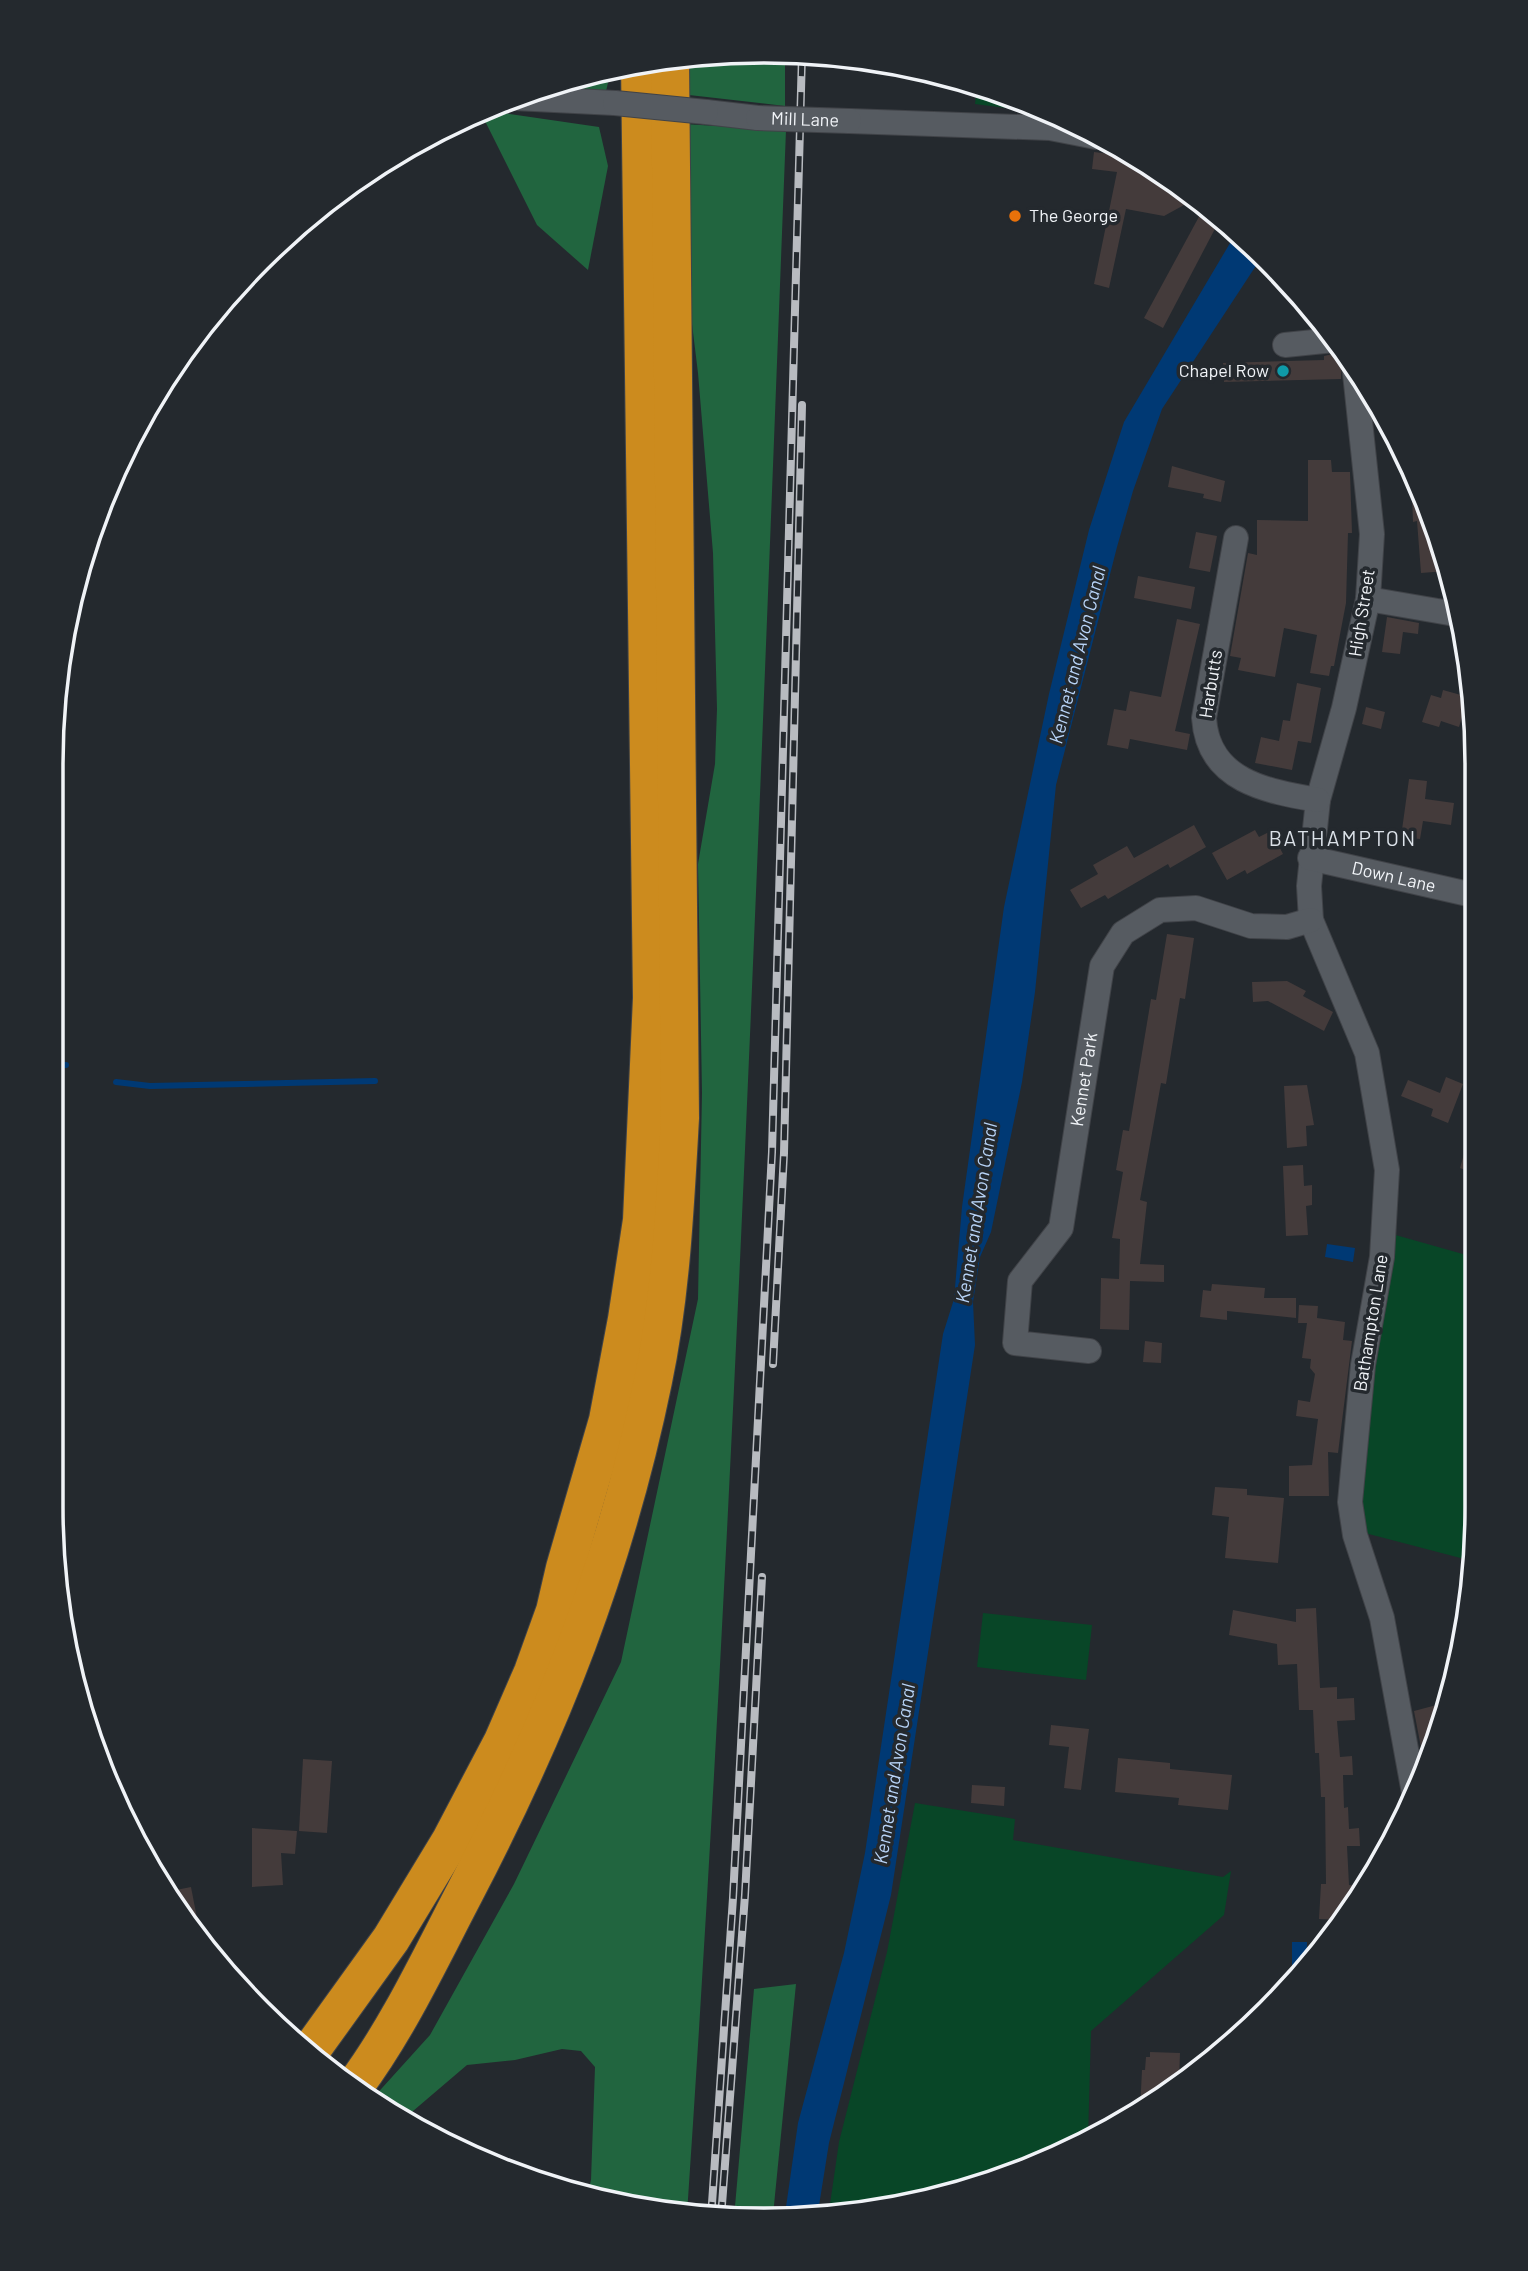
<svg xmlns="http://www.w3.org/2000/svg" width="1528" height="2271" font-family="Barlow,sans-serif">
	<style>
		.green { fill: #084627 }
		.forest { fill: #21653f }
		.water { fill: #003974 }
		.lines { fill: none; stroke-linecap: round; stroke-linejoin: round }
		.stream { stroke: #003974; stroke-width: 6 }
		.building { fill: #443b3b }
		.street-casing { stroke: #404348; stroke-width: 26 }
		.highway-casing { stroke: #404348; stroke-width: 40 }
		.street { stroke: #565b61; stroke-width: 24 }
		.highway { stroke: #cc8b1e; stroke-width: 38 }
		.rail-casing { stroke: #b8bbc0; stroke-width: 8 }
		.rail { stroke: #24292e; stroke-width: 5; stroke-dasharray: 16; stroke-linecap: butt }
		.street-bridge-casing { stroke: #404348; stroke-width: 26; stroke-linecap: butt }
		.street-bridge { stroke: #565b61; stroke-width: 24 }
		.food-dot { fill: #e8710a; stroke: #24292e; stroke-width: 2.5 }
		.culture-dot { fill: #0f9aa8; stroke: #24292e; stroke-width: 2.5 }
		.labels { text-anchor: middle; stroke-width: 7; stroke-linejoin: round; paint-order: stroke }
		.street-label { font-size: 18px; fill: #f0f3f7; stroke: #24292e }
		.poi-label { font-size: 18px; fill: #f0f3f7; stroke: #24292e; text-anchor: start }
		.water-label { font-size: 19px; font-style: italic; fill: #b8d4f8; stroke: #24292e }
		.quarter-label { font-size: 21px; letter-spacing: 2px; fill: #dce2e9; stroke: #24292e }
		.rim { fill: none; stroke: #f0f3f7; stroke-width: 3.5 }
	</style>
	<rect width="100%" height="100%" fill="#24292e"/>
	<g class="green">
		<path d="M 977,87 L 1037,105 L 1054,114 L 975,104 Z"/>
		<path d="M 1392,1234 L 1477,1258 L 1477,1507 L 1472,1561 L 1365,1533 L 1359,1485 Z"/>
		<path d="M 983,1613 L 1092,1625 L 1086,1680 L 977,1667 Z"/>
		<path d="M 915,1803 L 1015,1819 L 1013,1840 L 1223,1877 L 1231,1871 L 1224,1915 L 1091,2031 L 1088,2139 L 994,2182 L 904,2206 L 829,2211 L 839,2142 L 887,1952 Z"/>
	</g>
	<g class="forest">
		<path d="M 764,51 L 785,53 L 785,106 L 689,95 L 689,58 Z"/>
		<path d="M 611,69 L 605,96 L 530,93 Z"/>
		<path d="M 482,110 L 599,127 L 608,166 L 588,270 L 537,225 L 480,111 Z"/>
		<path d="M 683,124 L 786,130 C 759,825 734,1520 687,2214 L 587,2197 L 591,2180 L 595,2067 L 581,2051 L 562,2049 L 515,2060 L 467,2065 L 406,2117 L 373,2098 L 430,2035 L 514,1884 L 621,1662 L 698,1299 L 702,1093 L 698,864 L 715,764 L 717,709 L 713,553 L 698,373 L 682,242 Z"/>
		<path d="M 796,1984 L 773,2215 L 734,2218 L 754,1989 Z"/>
	</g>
	<g class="water">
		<path d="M 1236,233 L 1263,255 L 1162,409 L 1133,491 L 1117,547 L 1056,785 L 1035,992 L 1022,1082 L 991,1232 L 980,1257 L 973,1302 L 975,1345 L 891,1895 L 829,2143 L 818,2212 L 785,2214 L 798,2123 L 844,1953 L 865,1853 L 943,1334 L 954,1299 L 962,1207 L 1004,907 L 1049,694 L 1089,530 L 1124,422 Z"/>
		<path d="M 1327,1244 L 1355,1248 L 1353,1262 L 1325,1257 Z"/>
		<path d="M 1292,1942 L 1307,1942 L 1306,1969 L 1292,1969 Z"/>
	</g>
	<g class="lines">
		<g class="stream">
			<path d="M 53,1065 L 66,1065"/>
			<path d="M 116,1082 L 150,1086 L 375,1081"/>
		</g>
	</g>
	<g class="building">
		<path d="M 1094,152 L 1134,157 L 1160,171 L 1195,199 L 1164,216 L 1126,209 L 1109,288 L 1094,284 L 1117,172 L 1092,169 Z"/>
		<path d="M 1201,213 L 1218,223 L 1163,328 L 1144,318 Z"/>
		<path d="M 1342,352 L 1341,379 L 1224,382 L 1223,363 L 1324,360 L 1324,356 Z"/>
		<path d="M 1308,460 L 1331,460 L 1332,472 L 1350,472 L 1352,533 L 1348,533 L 1346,603 L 1334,666 L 1331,666 L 1329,676 L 1310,673 L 1317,635 L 1284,628 L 1275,677 L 1238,670 L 1241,658 L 1230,656 L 1248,553 L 1257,555 L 1257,520 L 1308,521 Z"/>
		<path d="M 1172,466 L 1225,481 L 1221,502 L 1203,498 L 1204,494 L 1168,487 Z"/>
		<path d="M 1411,469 L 1423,491 L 1447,571 L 1421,573 L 1417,521 L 1413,522 Z"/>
		<path d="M 1196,532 L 1217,536 L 1210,572 L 1189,568 Z"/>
		<path d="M 1138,576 L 1195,587 L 1191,609 L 1134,598 Z"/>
		<path d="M 1387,617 L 1419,623 L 1418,634 L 1403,632 L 1400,654 L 1382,652 Z"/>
		<path d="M 1177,619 L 1200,624 L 1175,731 L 1190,734 L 1187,750 L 1130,739 L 1128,749 L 1107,745 L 1114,709 L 1126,711 L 1130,691 L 1161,697 Z"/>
		<path d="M 1297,683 L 1321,688 L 1311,743 L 1298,741 L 1292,770 L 1255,763 L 1261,737 L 1279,741 L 1283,720 L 1290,721 Z"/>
		<path d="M 1443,690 L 1468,697 L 1459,727 L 1441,721 L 1439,727 L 1422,722 L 1431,695 L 1441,698 Z"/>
		<path d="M 1366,707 L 1385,712 L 1381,729 L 1362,724 Z"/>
		<path d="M 1409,779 L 1427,781 L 1425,799 L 1454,803 L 1451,825 L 1423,821 L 1420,839 L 1401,837 Z"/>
		<path d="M 1194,825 L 1206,847 L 1170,868 L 1168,864 L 1108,899 L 1105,895 L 1081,908 L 1070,890 L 1098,874 L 1093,865 L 1127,846 L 1134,858 Z"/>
		<path d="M 1255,830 L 1259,837 L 1271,831 L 1283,854 L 1247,874 L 1245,870 L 1227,880 L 1212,853 Z"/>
		<path d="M 1167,934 L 1194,938 L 1185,999 L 1180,998 L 1166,1084 L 1161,1083 L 1140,1200 L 1147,1202 L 1140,1264 L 1164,1265 L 1164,1282 L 1130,1281 L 1129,1330 L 1100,1329 L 1101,1278 L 1119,1279 L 1120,1239 L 1112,1238 L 1123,1172 L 1116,1170 L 1123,1130 L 1129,1131 L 1151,999 L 1156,1000 Z"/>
		<path d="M 1287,981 L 1306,991 L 1303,996 L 1333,1012 L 1324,1031 L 1268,1001 L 1253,1002 L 1252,982 Z"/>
		<path d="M 1446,1077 L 1463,1084 L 1448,1123 L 1431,1116 L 1433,1109 L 1401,1096 L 1408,1080 L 1440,1093 Z"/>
		<path d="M 1307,1085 L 1314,1125 L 1306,1126 L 1307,1146 L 1287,1148 L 1284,1086 Z"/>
		<path d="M 1473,1123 L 1477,1124 L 1477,1175 L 1460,1168 Z"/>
		<path d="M 1303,1165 L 1304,1186 L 1312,1185 L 1312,1205 L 1306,1206 L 1308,1235 L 1286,1236 L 1283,1166 Z"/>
		<path d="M 1212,1284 L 1265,1288 L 1264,1298 L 1296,1298 L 1296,1318 L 1227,1311 L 1227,1320 L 1200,1317 L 1203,1290 L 1211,1291 Z"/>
		<path d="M 1299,1305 L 1318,1306 L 1317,1318 L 1345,1322 L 1343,1340 L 1352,1341 L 1338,1453 L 1328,1452 L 1329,1496 L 1289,1496 L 1289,1466 L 1312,1465 L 1318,1419 L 1296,1416 L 1298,1400 L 1310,1402 L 1315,1374 L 1310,1368 L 1311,1359 L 1302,1358 L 1307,1323 L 1298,1323 Z"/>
		<path d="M 1145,1341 L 1162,1343 L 1161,1363 L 1143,1362 Z"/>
		<path d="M 1215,1487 L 1247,1489 L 1247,1495 L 1284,1498 L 1278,1563 L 1225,1558 L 1229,1517 L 1212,1515 Z"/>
		<path d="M 1316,1608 L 1320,1688 L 1337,1687 L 1337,1699 L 1354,1698 L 1355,1720 L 1337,1721 L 1340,1757 L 1352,1756 L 1353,1775 L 1343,1775 L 1344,1808 L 1348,1807 L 1349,1829 L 1359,1828 L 1360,1846 L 1347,1846 L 1349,1885 L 1364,1886 L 1343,1920 L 1319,1919 L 1321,1884 L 1326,1884 L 1325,1797 L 1321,1797 L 1319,1753 L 1315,1753 L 1313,1710 L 1299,1710 L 1297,1664 L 1278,1665 L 1277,1644 L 1229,1635 L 1233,1610 L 1296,1622 L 1296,1609 Z"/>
		<path d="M 1444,1703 L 1437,1724 L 1429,1726 L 1432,1739 L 1424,1763 L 1414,1711 Z"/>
		<path d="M 1051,1725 L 1089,1729 L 1081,1790 L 1064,1788 L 1069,1747 L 1049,1745 Z"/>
		<path d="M 1118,1758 L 1170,1763 L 1170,1769 L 1232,1775 L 1228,1810 L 1178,1805 L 1179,1798 L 1115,1792 Z"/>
		<path d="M 303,1759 L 332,1761 L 327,1833 L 299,1831 Z"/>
		<path d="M 972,1785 L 1005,1787 L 1004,1806 L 971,1803 Z"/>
		<path d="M 252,1828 L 297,1831 L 295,1854 L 281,1853 L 283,1885 L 252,1887 Z"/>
		<path d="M 191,1887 L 202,1944 L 166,1892 Z"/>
		<path d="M 1150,2052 L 1180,2053 L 1179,2080 L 1140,2110 L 1142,2070 L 1145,2070 L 1146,2057 L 1150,2057 Z"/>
	</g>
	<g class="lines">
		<g class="street-casing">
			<g id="street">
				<path d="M 514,98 L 615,103"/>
				<path d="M 706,112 L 758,118"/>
				<path d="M 849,121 L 1050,128 L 1096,137"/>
				<path d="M 1285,345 L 1334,340"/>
				<path d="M 1354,364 L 1372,534 L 1368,599 L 1344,708 L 1318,800 L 1309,886 L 1311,920 L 1367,1053 L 1387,1170 L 1382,1257 L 1363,1365 L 1350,1502 L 1355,1535 L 1382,1618 L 1414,1793"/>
				<path d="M 1236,538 L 1204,718 C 1208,781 1266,791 1318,800"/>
				<path d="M 1368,599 L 1461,615"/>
				<path id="s1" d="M 1310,858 L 1477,896"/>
				<path id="s2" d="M 1089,1351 L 1015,1343 L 1020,1281 L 1061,1228 L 1102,966 L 1123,933 L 1160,910 L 1196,908 L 1251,926 L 1287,927 L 1311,920"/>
			</g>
		</g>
		<g class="highway-casing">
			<g id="highway">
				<path d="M 309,2053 L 391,1939 L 451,1840 L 503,1741 L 533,1672 L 555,1611 L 565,1568 L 608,1420 L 627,1319 L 642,1220 L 652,998 L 640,63"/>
				<path d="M 354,2087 C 398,2028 430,1959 464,1894 C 551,1727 615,1566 653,1381 C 671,1295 675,1206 680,1118 L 670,60"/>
			</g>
		</g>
		<use href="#street" class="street"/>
		<use href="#highway" class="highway"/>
		<g class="rail-casing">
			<g id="rail">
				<path d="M 773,1364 L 784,1153 L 802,405"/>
				<path d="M 711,2218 L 733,1898 L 772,1152 L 802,54"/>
				<path d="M 721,2218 L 745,1895 L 762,1577"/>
			</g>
		</g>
		<use href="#rail" class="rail"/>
		<g class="street-bridge-casing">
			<g id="street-bridge">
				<path d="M 615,103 L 706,112"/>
				<path id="s3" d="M 758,118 L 849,121"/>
			</g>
		</g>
		<use href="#street-bridge" class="street-bridge"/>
	</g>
	<circle class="food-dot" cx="1015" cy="216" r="7"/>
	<circle class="culture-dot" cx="1283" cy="371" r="7"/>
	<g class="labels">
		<g class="street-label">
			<text dy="6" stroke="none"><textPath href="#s3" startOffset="47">Mill Lane</textPath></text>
			<text transform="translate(1362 613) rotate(-81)" y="6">High Street</text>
			<text transform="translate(1211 684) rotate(-81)" y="6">Harbutts</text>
			<text dy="6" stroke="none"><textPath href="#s1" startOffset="86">Down Lane</textPath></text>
			<text dy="6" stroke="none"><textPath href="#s2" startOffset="354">Kennet Park</textPath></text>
			<text transform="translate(1371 1323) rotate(-81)" y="6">Bathampton Lane</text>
		</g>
		<g class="poi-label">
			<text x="1029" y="222">The George</text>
			<text x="1269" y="377" text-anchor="end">Chapel Row</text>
		</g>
		<g class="water-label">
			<text transform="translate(1077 655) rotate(-76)" y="7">Kennet and Avon Canal</text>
			<text transform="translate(976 1213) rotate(-81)" y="7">Kennet and Avon Canal</text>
			<text transform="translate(894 1774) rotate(-81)" y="7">Kennet and Avon Canal</text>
		</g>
		<g class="quarter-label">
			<text x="1343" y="846">BATHAMPTON</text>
		</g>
	</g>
	<path d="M0 0H1528V2271H0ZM764 63H764A701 701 0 0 1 1465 764V1507A701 701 0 0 1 764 2208H764A701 701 0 0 1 63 1507V764A701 701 0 0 1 764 63Z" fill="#24292e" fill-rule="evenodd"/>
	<path class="rim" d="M764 63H764A701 701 0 0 1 1465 764V1507A701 701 0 0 1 764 2208H764A701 701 0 0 1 63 1507V764A701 701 0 0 1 764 63Z"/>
</svg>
